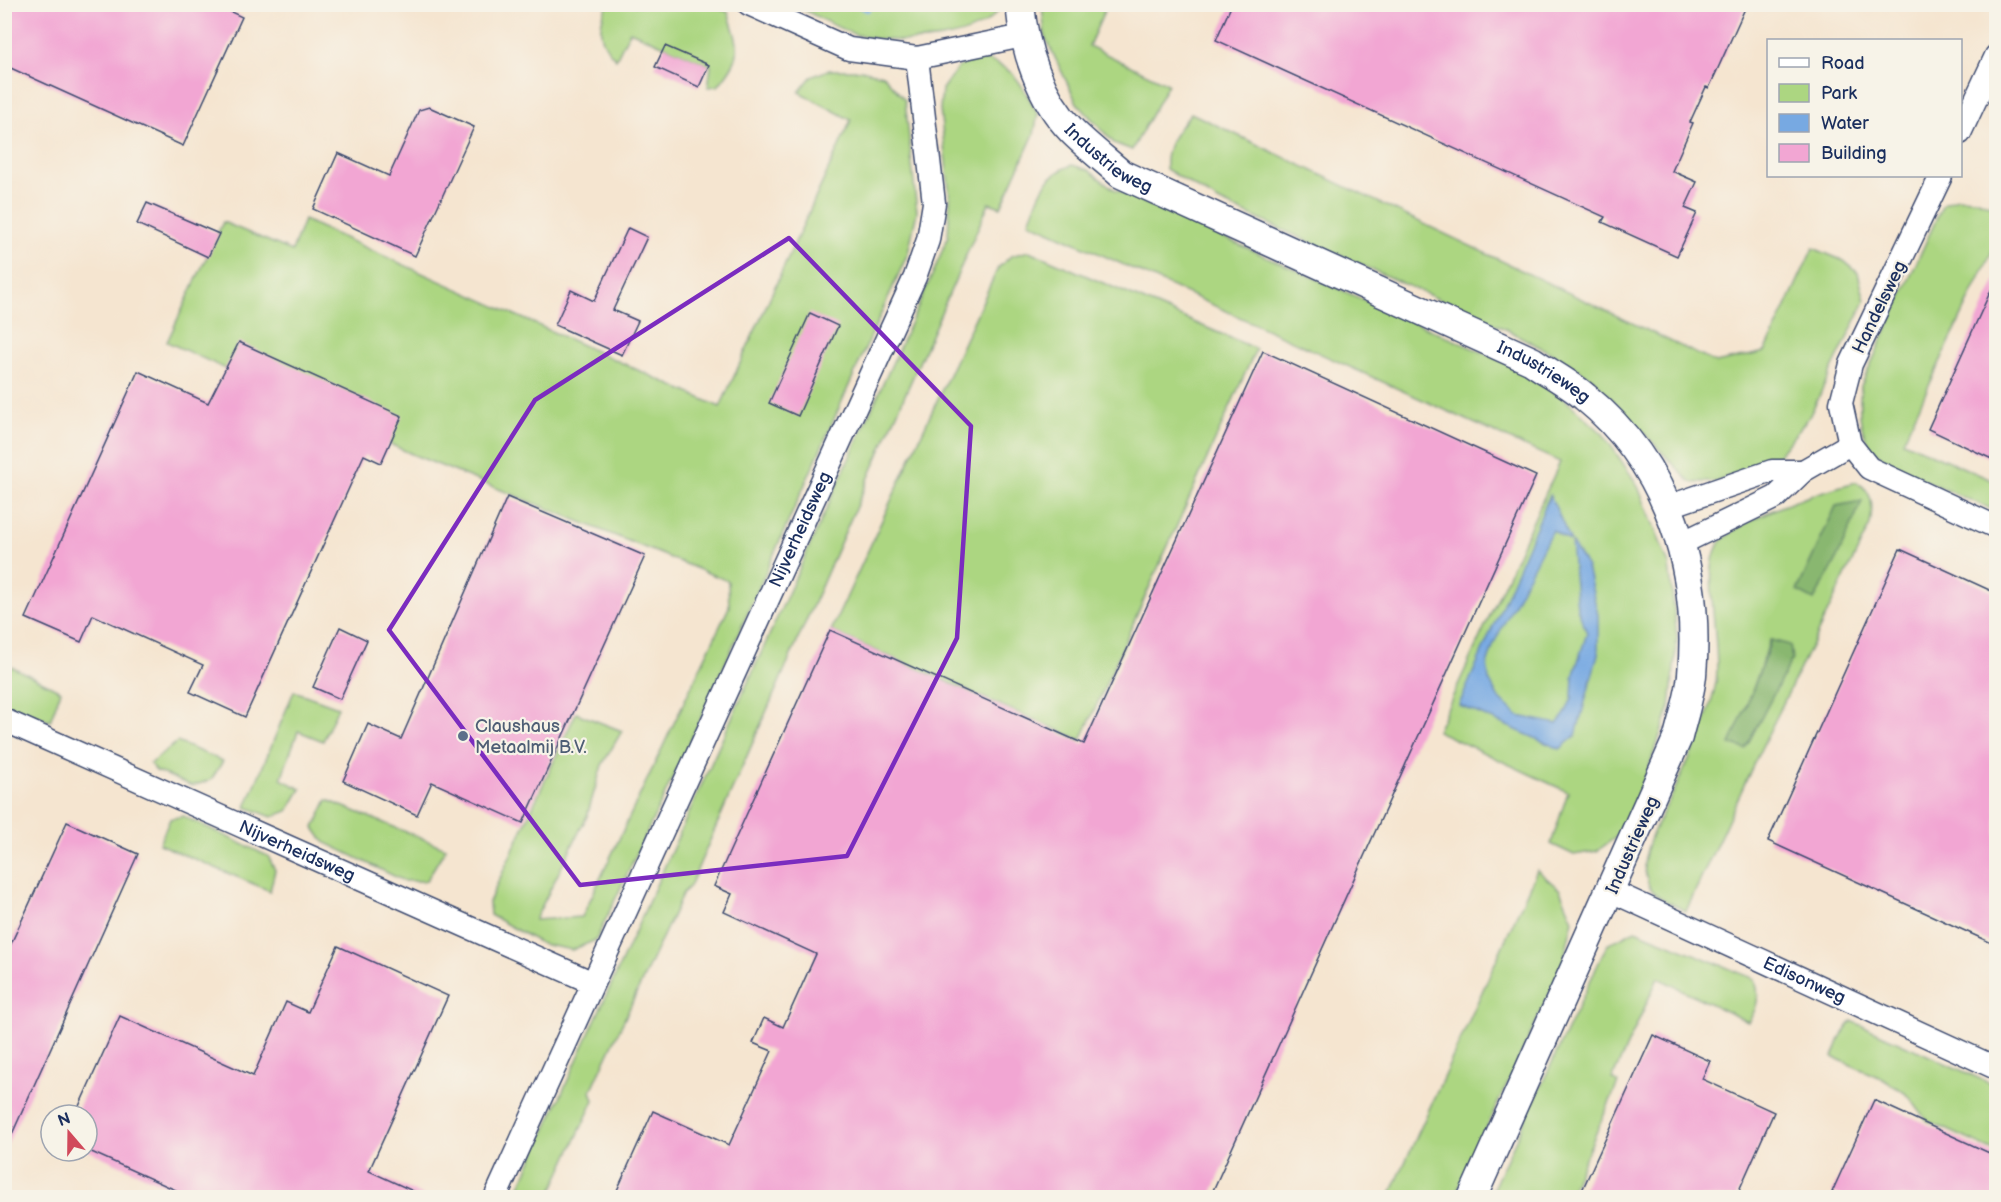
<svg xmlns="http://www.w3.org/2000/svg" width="2001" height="1202" font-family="'Balsamiq Sans',sans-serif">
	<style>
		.green { fill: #acd681; stroke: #648270; stroke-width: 1.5; fill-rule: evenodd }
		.forest { fill: #89b76f; stroke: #527366; stroke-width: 1.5 }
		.water { fill: #77a9e2; stroke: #496ca0; stroke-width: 1.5; fill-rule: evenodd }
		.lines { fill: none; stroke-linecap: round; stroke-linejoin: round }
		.stream { stroke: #77a9e2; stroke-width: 8 }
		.building { fill: #f2a6d3 }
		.minor-casing { stroke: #3c4a6f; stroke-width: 25 }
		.tertiary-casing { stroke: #3c4a6f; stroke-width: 31 }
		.minor { stroke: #fff; stroke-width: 22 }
		.tertiary { stroke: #fff; stroke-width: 28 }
		.marked { fill: none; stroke: #7b2cbf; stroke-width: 4.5; stroke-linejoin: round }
		.service-dot { fill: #5c6f8a; stroke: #f7f3e8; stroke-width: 2 }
		.labels { text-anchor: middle; stroke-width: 4.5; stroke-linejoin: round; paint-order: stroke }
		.street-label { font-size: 18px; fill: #1b2f5e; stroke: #f7f3e8 }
		.service-label { font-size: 18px; fill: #4e5e75; stroke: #f7f3e8; text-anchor: start }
	</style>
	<rect width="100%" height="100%" fill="#f7f3e8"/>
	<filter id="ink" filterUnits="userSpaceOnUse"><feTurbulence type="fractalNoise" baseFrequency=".0167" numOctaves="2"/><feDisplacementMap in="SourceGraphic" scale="12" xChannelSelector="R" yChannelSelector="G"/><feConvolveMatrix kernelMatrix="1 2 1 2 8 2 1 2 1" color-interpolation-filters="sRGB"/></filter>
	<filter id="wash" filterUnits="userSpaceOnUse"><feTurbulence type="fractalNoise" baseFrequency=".008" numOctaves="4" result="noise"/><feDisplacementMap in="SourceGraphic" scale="24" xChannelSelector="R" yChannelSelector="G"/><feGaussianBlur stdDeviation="1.35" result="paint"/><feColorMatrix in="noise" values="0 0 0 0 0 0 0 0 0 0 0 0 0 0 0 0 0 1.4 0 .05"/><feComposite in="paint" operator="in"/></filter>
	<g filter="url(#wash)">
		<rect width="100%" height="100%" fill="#f5e5d0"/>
		<g class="green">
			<path d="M 607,5 L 710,5 L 728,12 C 740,50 744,54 718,86 L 708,87 L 711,66 L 630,31 L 616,59 C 597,41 598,27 607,5 Z"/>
			<path d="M 793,5 L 1002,4 L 1002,5 C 980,44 901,45 861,36 C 838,30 815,14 793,5 Z"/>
			<path d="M 1042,5 L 1107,5 L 1089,46 L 1168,84 L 1132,150 L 1114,143 L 1077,103 L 1045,37 Z"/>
			<path d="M 980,58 C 1018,68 1019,82 1038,114 L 1034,134 L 1001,207 L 989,203 L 690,886 L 683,893 L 591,1091 L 594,1100 L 549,1197 L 515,1197 L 934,271 L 948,236 L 950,199 L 940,109 L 942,89 L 958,67 Z"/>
			<path d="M 828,70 L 861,70 L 883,75 L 905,100 L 917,212 L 908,253 L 704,711 L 596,940 L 572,950 L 542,944 L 490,915 L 489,902 L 576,713 L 622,731 L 602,765 L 587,816 L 535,920 L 582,917 L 729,607 L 728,581 L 414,455 L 167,342 L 223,222 L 292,251 L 304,220 L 720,407 L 851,120 L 799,92 L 811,77 Z"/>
			<path d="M 1191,113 L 1716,363 L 1765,352 L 1813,248 L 1844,261 L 1858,273 L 1865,301 L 1809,417 L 1778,456 L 1716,482 L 1690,482 L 1593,379 L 1560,358 L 1510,331 L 1220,202 L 1166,169 C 1164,146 1176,131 1191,113 Z"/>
			<path d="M 1072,165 L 1088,170 L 1114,189 L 1506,363 L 1560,395 L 1603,434 L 1637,484 L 1669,565 L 1677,638 L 1670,707 L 1633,812 L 1616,837 L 1597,851 L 1574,855 L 1551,844 L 1568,792 L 1437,731 L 1560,462 L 1029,222 C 1040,195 1042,176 1072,165 Z"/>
			<path d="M 1957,198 L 1975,199 L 1996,207 L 1996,243 L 1903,441 L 1996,482 L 1996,511 C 1971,500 1882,466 1869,445 C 1858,425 1859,408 1861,386 L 1943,204 Z"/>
			<path d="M 1029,251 L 1256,349 L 1081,740 L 831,631 L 998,268 L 1011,256 Z"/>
			<path d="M 1856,482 C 1874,491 1873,507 1870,525 L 1757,757 L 1686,911 C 1675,905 1656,898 1649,886 C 1647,880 1644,870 1644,864 C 1647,840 1660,818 1671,797 C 1687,764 1710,718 1716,682 C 1722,648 1700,567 1720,543 C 1743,516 1821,491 1856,482 ZM 1770,640 L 1771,640 L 1744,749 L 1752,692 Z"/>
			<path d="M 8,665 L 61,691 L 50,721 L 5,705 L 5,675 Z"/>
			<path d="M 294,691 L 338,707 L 323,741 L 298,731 L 281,779 L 301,789 L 288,811 L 272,817 L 246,807 Z"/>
			<path d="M 177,742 L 223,761 L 211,780 L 192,786 L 156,771 L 150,764 Z"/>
			<path d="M 327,800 L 446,848 L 426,881 L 404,881 L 324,842 L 314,828 Z"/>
			<path d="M 183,816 L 268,856 L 275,870 L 270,891 L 159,844 L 170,819 Z"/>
			<path d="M 1537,870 L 1560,890 L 1573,920 L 1562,967 L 1454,1197 L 1389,1198 Z"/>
			<path d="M 1635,930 L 1755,979 C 1760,995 1758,1008 1748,1022 L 1658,978 L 1612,1079 L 1618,1083 L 1568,1197 L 1489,1197 L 1607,945 Z"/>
			<path d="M 1852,1021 L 1996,1086 L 1996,1152 L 1926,1120 L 1908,1095 L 1883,1079 L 1833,1057 L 1841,1036 Z"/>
		</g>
		<g class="forest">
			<path d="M 1862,501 L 1834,565 L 1814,600 L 1797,591 L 1836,506 Z"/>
			<path d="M 1771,640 L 1790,645 L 1792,659 L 1745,749 L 1730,744 L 1752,692 Z"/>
		</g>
		<path class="water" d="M 1550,495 L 1571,542 L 1587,567 L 1598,615 L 1598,654 L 1576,735 L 1560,749 L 1459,705 ZM 1552,530 L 1571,542 L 1577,608 L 1587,633 L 1573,677 L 1572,698 L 1565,714 L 1557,724 L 1518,716 L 1498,697 L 1489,680 L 1487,665 L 1494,643 Z"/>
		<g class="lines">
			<path class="stream" d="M 859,4 L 867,8"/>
		</g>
		<g id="blocks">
			<g class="building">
				<path d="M 4,4 L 214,4 L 242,17 L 183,146 L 4,65 Z"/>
				<path d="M 1232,4 L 1747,4 L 1709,88 L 1706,87 L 1690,122 L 1693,123 L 1672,171 L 1697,182 L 1685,208 L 1697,213 L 1677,256 L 1602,222 L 1605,217 L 1216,40 Z"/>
				<path d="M 665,46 L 709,65 L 699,87 L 655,67 Z"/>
				<path d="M 429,107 L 474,127 L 415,256 L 313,209 L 338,153 L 389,176 L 419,110 Z"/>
				<path d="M 147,203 L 219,234 L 208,257 L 137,224 Z"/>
				<path d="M 628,228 L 647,237 L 613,310 L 638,321 L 622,355 L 555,325 L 571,290 L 594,301 Z"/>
				<path d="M 1996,279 L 1996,461 L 1928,429 Z"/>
				<path d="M 810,313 L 838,326 L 798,416 L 769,403 Z"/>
				<path d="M 239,342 L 402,416 L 381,463 L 364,455 L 245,717 L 190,692 L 203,665 L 93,615 L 81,642 L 26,618 L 138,371 L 208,403 Z"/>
				<path d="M 1263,351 L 1536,476 L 1210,1197 L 614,1197 L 653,1111 L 729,1145 L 772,1051 L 753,1043 L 764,1018 L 783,1027 L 816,954 L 724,912 L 732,894 L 714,886 L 830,630 L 1084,744 Z"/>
				<path d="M 507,497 L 645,556 L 523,823 L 432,782 L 417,815 L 343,781 L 368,724 L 401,739 Z"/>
				<path d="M 1900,549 L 1996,593 L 1996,945 L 1768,841 Z"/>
				<path d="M 340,627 L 367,640 L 340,699 L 313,687 Z"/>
				<path d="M 67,822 L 138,854 L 4,1152 L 4,959 Z"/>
				<path d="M 338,946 L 448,996 L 369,1171 L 426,1197 L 191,1197 L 87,1150 L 87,1115 L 75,1115 L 120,1016 L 253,1076 L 286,1002 L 308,1012 Z"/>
				<path d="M 1653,1035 L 1710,1061 L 1702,1079 L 1774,1112 L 1736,1197 L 1579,1197 Z"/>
				<path d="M 1874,1100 L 1996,1156 L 1996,1197 L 1844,1197 L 1832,1192 Z"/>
			</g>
		</g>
	</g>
	<g filter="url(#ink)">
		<use href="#blocks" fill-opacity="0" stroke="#3c4a6f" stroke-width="1.5"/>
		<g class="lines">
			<g class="minor-casing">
				<g id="minor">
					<path d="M 749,4 L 849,49 L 917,58 L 1023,36"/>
					<path d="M 1960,133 L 1996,56"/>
					<path d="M 1941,176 L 1851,364 L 1841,403 L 1850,444 L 1869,468 L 1996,527"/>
					<path d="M 1667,507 L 1772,471 L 1803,471"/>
					<path d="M 1682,543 L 1776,497 L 1803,471 L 1850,444"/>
					<path id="s1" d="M 4,720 L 591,982"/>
					<path id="s2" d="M 1611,891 L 1996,1068"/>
					<path id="s3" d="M 495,1198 L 915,277 L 928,240 L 934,203 L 917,58"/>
				</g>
			</g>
			<g class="tertiary-casing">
				<g id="tertiary">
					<path id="s4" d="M 1020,4 C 1024,49 1040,98 1072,131 C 1087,146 1105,160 1121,174 L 1532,361 C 1549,373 1569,383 1585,397 C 1669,465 1701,570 1692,675 C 1690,696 1683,717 1678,737 L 1472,1198"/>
				</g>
			</g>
			<use href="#minor" class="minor"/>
			<use href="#tertiary" class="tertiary"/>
		</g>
	</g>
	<path class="marked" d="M 789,238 L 971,426 L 957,638 L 847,856 L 580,885 L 389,630 L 535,400 Z"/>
	<circle class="service-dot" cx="463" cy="736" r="6"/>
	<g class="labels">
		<g class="street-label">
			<text dy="6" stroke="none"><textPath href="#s4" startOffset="186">Industrieweg</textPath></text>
			<text transform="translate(1879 307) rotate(-64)" y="6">Handelsweg</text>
			<text dy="6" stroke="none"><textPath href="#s4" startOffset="672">Industrieweg</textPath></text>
			<text dy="6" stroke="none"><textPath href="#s3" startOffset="735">Nijverheidsweg</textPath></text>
			<text transform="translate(1632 845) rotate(-66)" y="6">Industrieweg</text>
			<text dy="6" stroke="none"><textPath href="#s1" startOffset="321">Nijverheidsweg</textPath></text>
			<text dy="6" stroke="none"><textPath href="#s2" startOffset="213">Edisonweg</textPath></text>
		</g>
		<g class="service-label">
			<text x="475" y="732">Claushaus<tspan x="475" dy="21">Metaalmij B.V.</tspan></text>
		</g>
	</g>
	<rect width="2001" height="1202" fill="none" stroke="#f7f3e8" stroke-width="24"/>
	<rect x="1767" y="39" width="195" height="138" fill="#f7f3e8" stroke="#9fa5b1" stroke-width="1.5"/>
	<rect x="1779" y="58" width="30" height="9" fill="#ffffff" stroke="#9fa5b1" stroke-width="1.5"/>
	<text x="1821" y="69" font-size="18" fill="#1b2f5e">Road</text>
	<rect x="1779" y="84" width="30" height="18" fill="#acd681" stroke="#9fa5b1" stroke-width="1.5"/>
	<text x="1821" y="99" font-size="18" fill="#1b2f5e">Park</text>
	<rect x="1779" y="114" width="30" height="18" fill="#77a9e2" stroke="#9fa5b1" stroke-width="1.5"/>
	<text x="1821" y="129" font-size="18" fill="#1b2f5e">Water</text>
	<rect x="1779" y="144" width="30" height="18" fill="#f2a6d3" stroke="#9fa5b1" stroke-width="1.5"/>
	<text x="1821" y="159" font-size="18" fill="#1b2f5e">Building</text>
	<g transform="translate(69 1133) rotate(340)"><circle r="28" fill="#f7f3e8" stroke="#9fa5b1" stroke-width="1.5"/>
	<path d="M0-4.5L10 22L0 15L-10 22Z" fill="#d1495b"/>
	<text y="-9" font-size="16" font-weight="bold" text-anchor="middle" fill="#1b2f5e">N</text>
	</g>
</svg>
